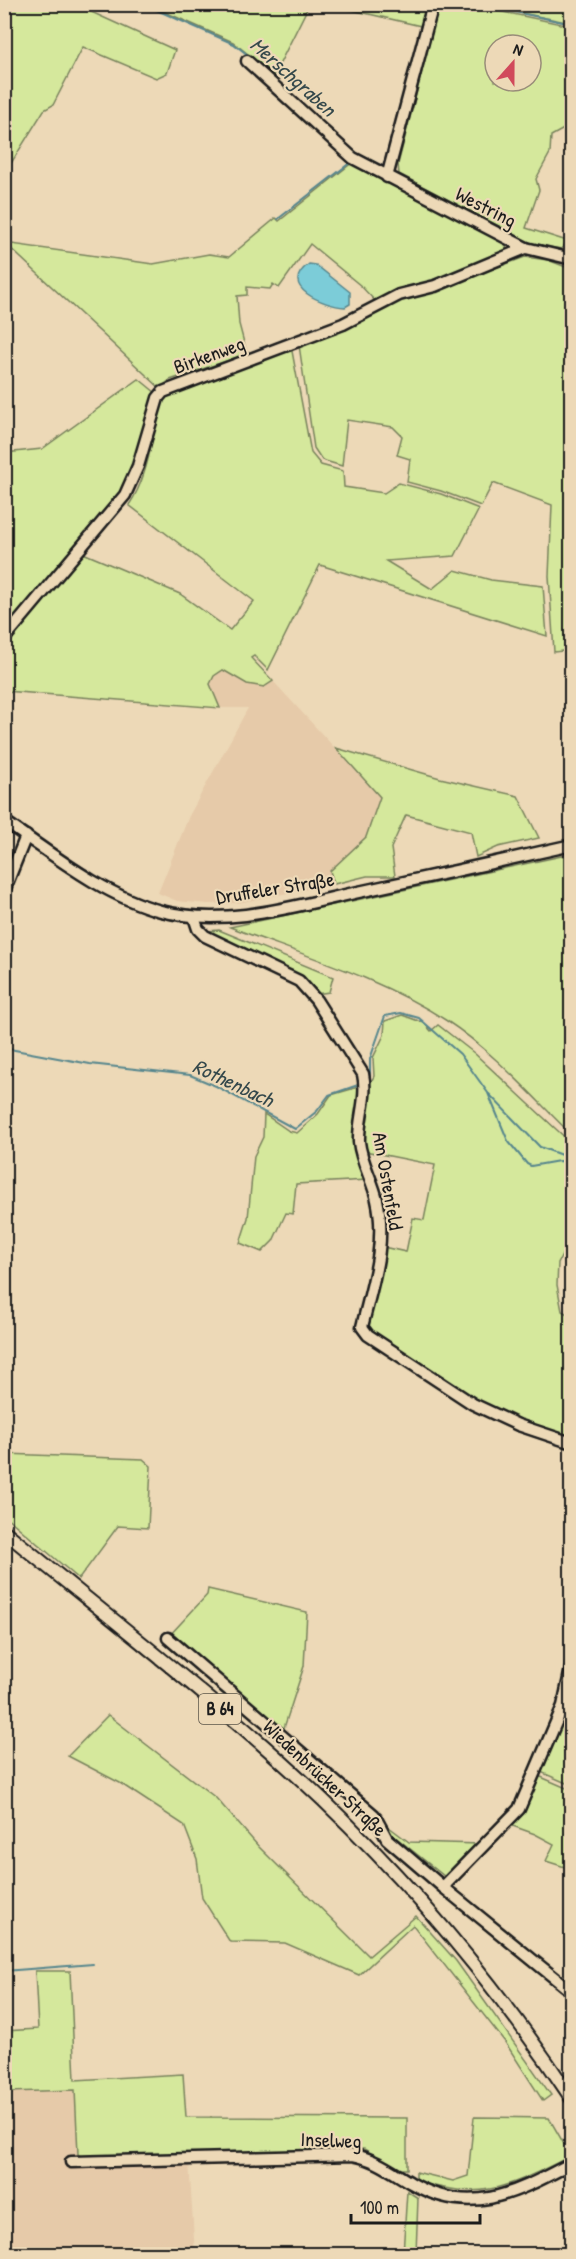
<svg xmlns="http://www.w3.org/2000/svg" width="576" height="2259" font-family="'Patrick Hand',sans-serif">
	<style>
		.built { fill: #e6caa9 }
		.green { fill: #d5e89c; stroke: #78825c; stroke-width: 1.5; fill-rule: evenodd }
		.water { fill: #7cccd8; stroke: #56868d; stroke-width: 1.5 }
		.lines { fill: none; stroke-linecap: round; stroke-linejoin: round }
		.stream { stroke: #56868d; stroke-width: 2 }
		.minor-casing { stroke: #1c1c1c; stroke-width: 15 }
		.major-casing { stroke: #1c1c1c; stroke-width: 16 }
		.minor { stroke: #edd9b7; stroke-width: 10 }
		.major { stroke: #edd9b7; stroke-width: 12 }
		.labels { text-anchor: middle; stroke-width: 4.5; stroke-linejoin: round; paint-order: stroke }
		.shield { fill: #edd9b7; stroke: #5b554a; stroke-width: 1.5 }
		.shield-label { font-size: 18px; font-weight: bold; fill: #1c1c1c }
		.street-label { font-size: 20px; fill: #1c1c1c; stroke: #edd9b7 }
		.water-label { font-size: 21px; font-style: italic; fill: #34484b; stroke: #edd9b7 }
	</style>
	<rect width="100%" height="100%" fill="#edd9b7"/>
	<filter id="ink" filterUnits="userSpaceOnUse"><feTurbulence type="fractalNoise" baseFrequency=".0167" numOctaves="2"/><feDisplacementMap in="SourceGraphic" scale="12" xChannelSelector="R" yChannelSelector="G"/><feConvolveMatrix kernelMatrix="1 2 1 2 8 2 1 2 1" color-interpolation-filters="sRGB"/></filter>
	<g filter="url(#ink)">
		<g class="built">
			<path d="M 223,670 L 264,687 L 273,681 L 380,797 L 366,837 L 330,871 L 334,884 L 237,903 L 208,904 L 177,901 L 158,893 L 189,816 L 248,708 L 220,708 L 210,684 L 214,676 Z"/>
			<path d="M 4,2064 L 7,2064 L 8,2092 L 75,2090 L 78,2154 L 82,2157 L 189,2162 L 195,2254 L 5,2254 Z"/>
		</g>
		<g class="green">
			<path d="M 4,5 L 76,5 L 175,50 L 167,73 L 156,78 L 83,47 L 53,105 L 44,110 L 5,173 Z"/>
			<path d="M 149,5 L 309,5 L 274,75 L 233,42 Z"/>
			<path d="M 330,5 L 426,5 L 421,26 Z"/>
			<path d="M 439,5 L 469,5 L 571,26 L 571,125 L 551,136 L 550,153 L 536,179 L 539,190 L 526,228 L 567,241 L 562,249 L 535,245 L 399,174 L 398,164 ZM 495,45 L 531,45 L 531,81 L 495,81 Z"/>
			<path d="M 483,5 L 571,5 L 571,23 Z"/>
			<path d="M 353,162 L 507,244 L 505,253 L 434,283 L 376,302 L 361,286 L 310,244 L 279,288 L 273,284 L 270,289 L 247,287 L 247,295 L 237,296 L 239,324 L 247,354 L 170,380 L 160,388 L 5,243 L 153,264 L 209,254 L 229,257 L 276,218 L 279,221 Z"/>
			<path d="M 525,257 L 548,260 L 571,269 L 571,650 L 554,652 L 549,576 L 552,505 L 493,483 L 481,506 L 441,491 L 407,482 L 410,459 L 397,455 L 402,436 L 393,427 L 347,420 L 342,466 L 322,460 L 314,448 L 299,345 L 402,297 L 436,290 Z"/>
			<path d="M 287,349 L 292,351 L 311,453 L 321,465 L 343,471 L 344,487 L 384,493 L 399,483 L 441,494 L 479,509 L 455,556 L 386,561 L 432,589 L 455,570 L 491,580 L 543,586 L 547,636 L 320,565 L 268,670 L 254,656 L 251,658 L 273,681 L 264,687 L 247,684 L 223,670 L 214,676 L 210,684 L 220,708 L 5,691 L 5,644 L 83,553 L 180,594 L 230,630 L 254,601 L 129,505 C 151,473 151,431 164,395 Z"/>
			<path d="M 139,379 L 156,393 L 135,464 L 123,493 L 78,541 L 75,550 L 5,635 L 5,453 L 42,449 Z"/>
			<path d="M 336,748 L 440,778 L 518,796 L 539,838 L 498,847 L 476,857 L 471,832 L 406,815 L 391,848 L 395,876 L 367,876 L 334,884 L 330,871 L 366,837 L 380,797 Z"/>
			<path d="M 571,854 L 571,1134 C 532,1096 493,1051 447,1021 C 381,978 303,955 230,927 Z"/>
			<path d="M 219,930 L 333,977 L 329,992 L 316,994 L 207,933 L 208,931 Z"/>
			<path d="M 402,1015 L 424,1023 L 431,1031 L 438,1025 L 474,1053 L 571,1143 L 571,1238 L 558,1263 L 557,1285 L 562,1311 L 571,1316 L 571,1439 L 519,1421 L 464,1394 L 372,1333 L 367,1326 L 383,1247 L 406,1252 L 413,1218 L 424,1220 L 435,1165 L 365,1151 L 363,1141 L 369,1086 L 374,1076 L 373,1058 L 384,1035 L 385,1021 Z"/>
			<path d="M 362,1086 L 367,1180 L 296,1184 L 293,1214 L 286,1213 L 273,1241 L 262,1252 L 240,1243 L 248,1218 L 254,1156 L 263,1137 L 264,1114 L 289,1131 L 297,1133 L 318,1114 L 331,1095 Z"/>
			<path d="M 5,1454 L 143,1459 L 151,1466 L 148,1528 L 118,1526 L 79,1579 L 5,1516 Z"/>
			<path d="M 208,1589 L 307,1612 L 304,1666 L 283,1731 L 169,1636 L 207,1595 Z"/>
			<path d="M 564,1708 L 571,1711 L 571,1785 L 543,1773 L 540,1769 Z"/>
			<path d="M 108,1715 L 216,1798 L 259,1847 L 369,1956 L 416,1916 L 456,1961 L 551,2095 L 543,2101 L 505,2042 L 413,1925 L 359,1975 L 285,1943 L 230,1942 L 202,1898 L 197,1859 L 184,1825 L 120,1783 L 68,1756 Z"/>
			<path d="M 541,1777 L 571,1790 L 571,1869 L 546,1861 L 554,1844 L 535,1834 L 510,1825 L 536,1778 Z"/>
			<path d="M 385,1824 L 409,1842 L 481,1844 L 448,1876 L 444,1876 L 383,1827 Z"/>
			<path d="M 35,1971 L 70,1971 L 75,2080 L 183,2074 L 186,2117 L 407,2118 L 407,2169 L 398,2169 L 364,2149 L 82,2157 L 78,2154 L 75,2090 L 8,2092 L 4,2031 L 38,2029 Z"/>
			<path d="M 474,2117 L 549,2118 L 571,2156 C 511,2185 484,2203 416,2181 L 416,2172 L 453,2181 L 468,2176 Z"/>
			<path d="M 407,2191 L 418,2198 L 416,2254 L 403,2254 Z"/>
		</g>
		<path class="water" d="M 309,264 L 316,265 L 350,292 L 350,304 L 345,307 C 325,306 276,287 309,264 Z"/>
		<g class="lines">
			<g class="stream">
				<path d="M 143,4 L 234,44 L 253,59"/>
				<path d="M 477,4 L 572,24"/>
				<path d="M 257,63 L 356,153 L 384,167"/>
				<path d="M 396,164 L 412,103"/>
				<path d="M 278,219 L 351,162"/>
				<path d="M 4,1048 L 90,1064 L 190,1075 L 216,1086 L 295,1129 L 317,1111 L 329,1095 L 361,1084"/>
				<path d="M 370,1082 L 370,1059 L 385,1016 L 401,1013 L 419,1018 L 460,1054 L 488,1093 L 508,1141 L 527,1164 L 531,1166 L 559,1161 L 572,1162"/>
				<path d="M 489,1094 L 540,1147 L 572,1159"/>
				<path d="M 4,1971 L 93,1964"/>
			</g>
			<g class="minor-casing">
				<g id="minor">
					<path d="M 247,61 L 353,158 L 526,248 L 572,259"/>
					<path d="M 387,177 L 433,4"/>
					<path d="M 4,639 L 125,495 L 138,466 L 158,398 L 163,392 L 343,324 L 399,295 L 435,286 L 526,248"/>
					<path d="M 4,821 C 52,854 104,896 161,911 C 227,928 298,905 363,891 C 433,876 502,861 572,845"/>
					<path d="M 4,891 L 26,836"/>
					<path d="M 194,917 L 198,929 L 205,936 L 299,981 L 316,1000 L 363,1074 C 368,1098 358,1119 359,1142 C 361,1162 373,1181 377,1200 C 387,1243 372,1285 362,1327 L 368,1335 L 473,1404 L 518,1425 L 572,1443"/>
					<path d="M 168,1638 L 374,1815 L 387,1839 L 443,1887"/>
					<path d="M 572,1664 L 563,1706 L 519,1809 L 443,1887 L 572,1992"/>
					<path d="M 71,2162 L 353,2155 C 376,2159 392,2172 411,2183 C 472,2218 517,2192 572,2163"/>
				</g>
			</g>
			<g class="major-casing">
				<path id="major" d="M 4,1531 C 111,1619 222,1704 323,1800 C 417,1890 500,1990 572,2099"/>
			</g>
			<use href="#minor" class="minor"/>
			<use href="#major" class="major"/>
		</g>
	</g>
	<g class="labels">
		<rect class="shield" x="199" y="1694" width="42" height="30" rx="4.5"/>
		<g class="shield-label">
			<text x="220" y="1715">B 64</text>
		</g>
		<g class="street-label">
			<text transform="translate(486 207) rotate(27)" y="7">Westring</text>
			<text transform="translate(209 355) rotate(-20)" y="7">Birkenweg</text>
			<text transform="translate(275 888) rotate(-9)" y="7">Druffeler Straße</text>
			<text transform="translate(388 1181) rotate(80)" y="7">Am Ostenfeld</text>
			<text transform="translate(325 1778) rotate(43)" y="7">Wiedenbrücker Straße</text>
			<text transform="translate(331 2140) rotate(2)" y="7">Inselweg</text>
		</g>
		<g class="water-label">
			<text transform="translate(293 77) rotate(42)" y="7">Merschgraben</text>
			<text transform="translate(233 1083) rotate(25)" y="7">Rothenbach</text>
		</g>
	</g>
	<rect width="576" height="2259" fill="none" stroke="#edd9b7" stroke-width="24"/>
	<rect x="12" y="12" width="552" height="2235" fill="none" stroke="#1c1c1c" stroke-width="2" filter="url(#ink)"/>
	<g transform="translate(513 63) rotate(21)"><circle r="28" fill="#edd9b7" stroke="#998d79" stroke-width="1.5"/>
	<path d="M0-4.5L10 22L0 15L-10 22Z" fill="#d1495b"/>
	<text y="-9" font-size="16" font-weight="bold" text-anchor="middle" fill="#1c1c1c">N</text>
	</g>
	<path d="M351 2214v9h129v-9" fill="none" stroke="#1c1c1c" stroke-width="3"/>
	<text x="360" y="2214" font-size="18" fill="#1c1c1c" stroke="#edd9b7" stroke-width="4.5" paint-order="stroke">100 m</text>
</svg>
